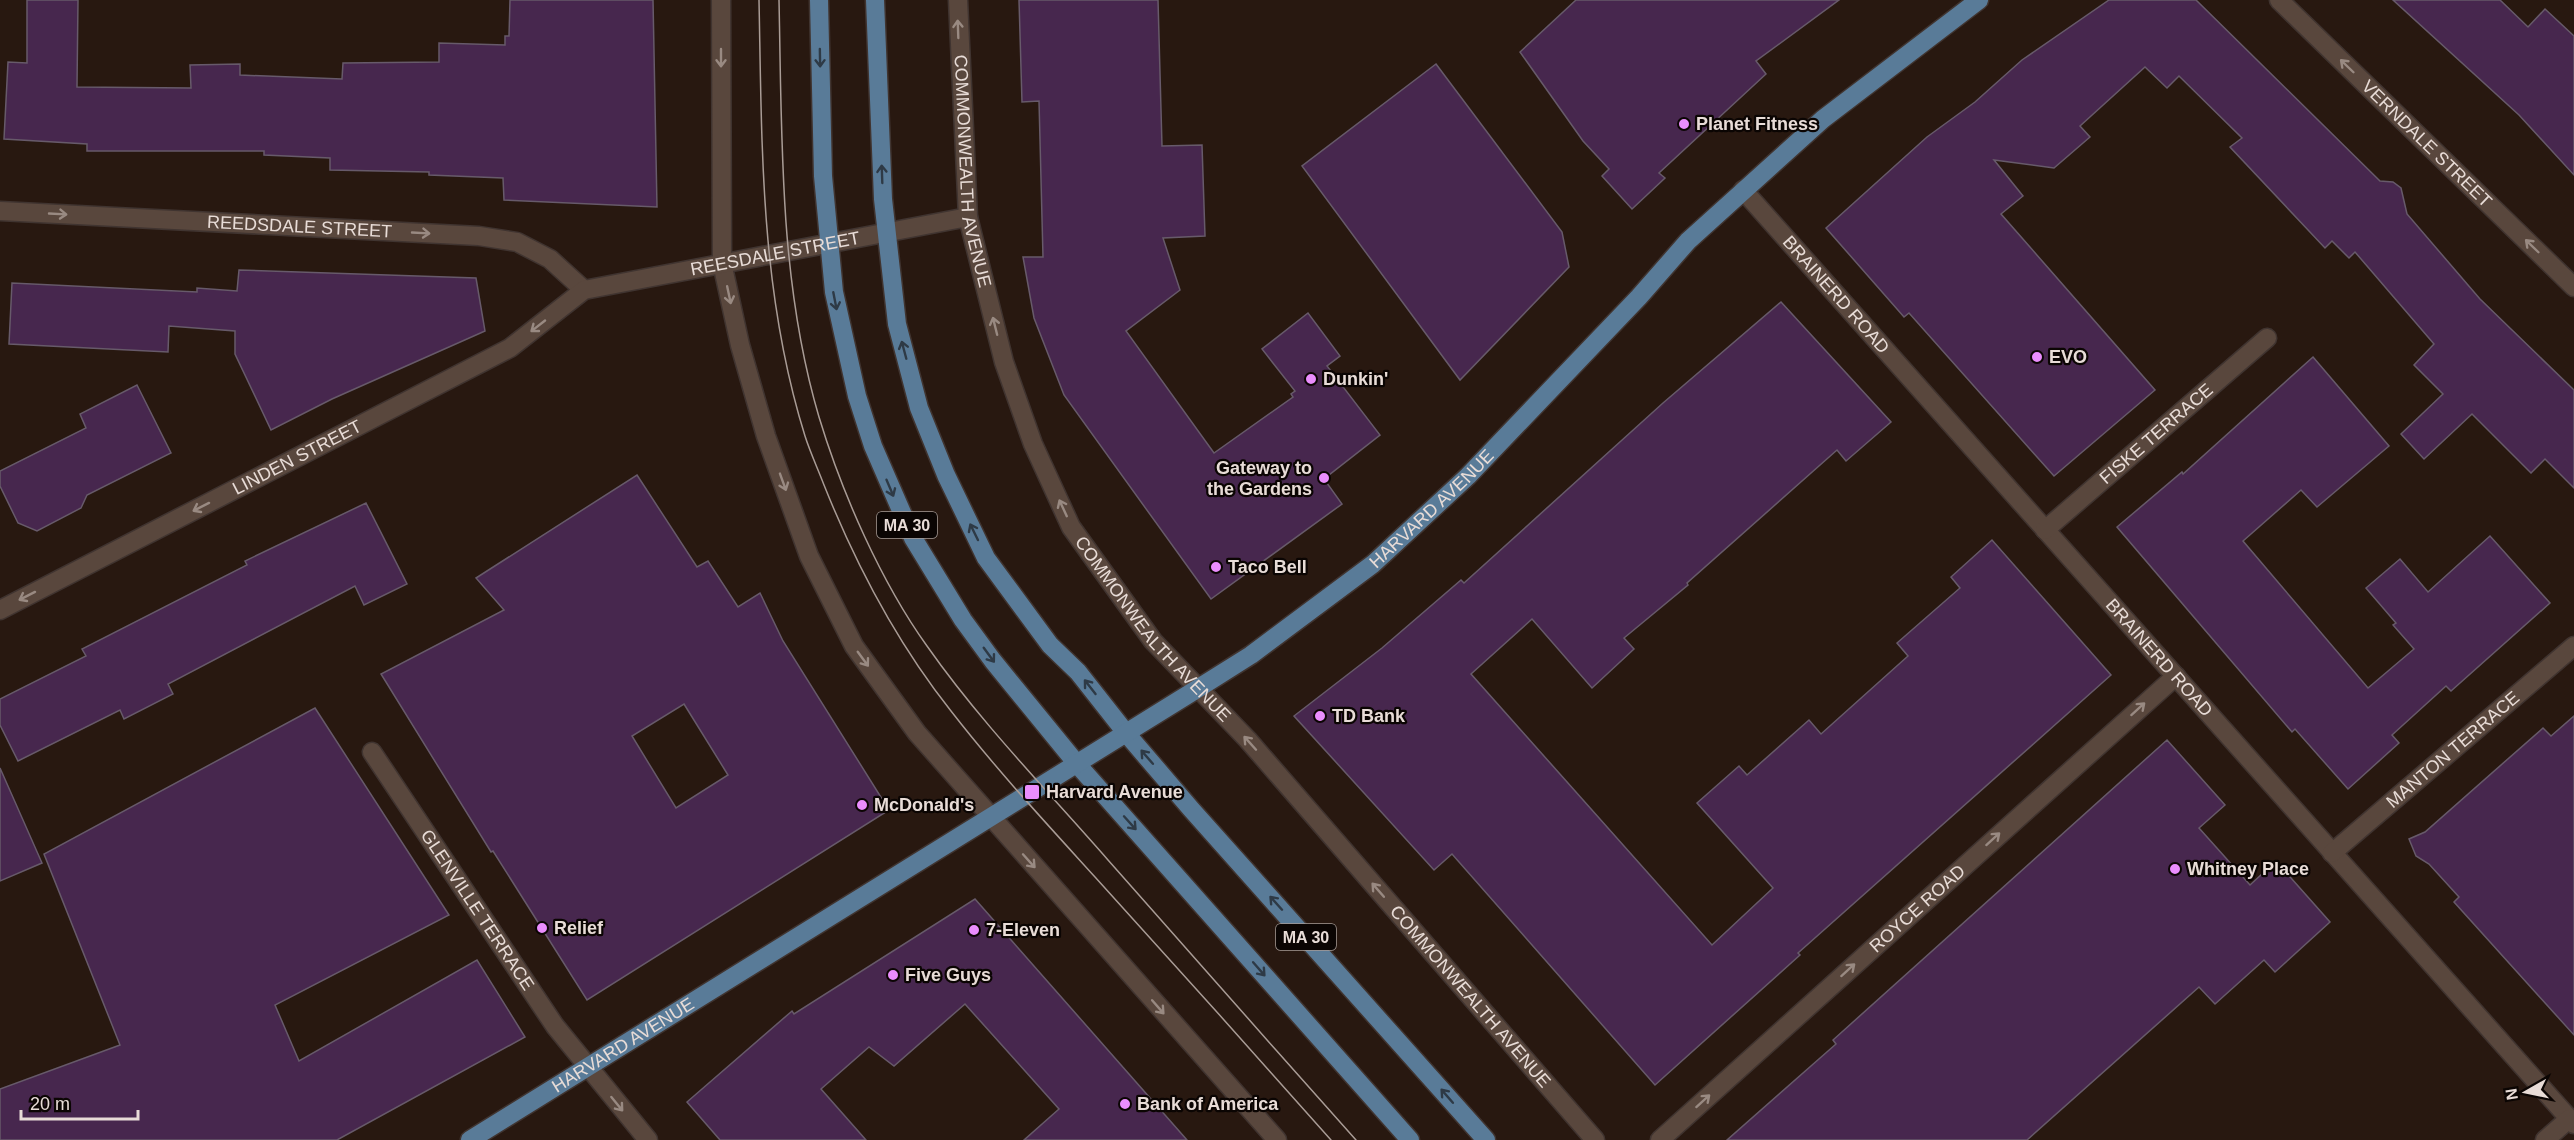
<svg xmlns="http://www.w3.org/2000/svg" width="2574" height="1140" font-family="Helvetica,sans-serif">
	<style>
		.building { fill: #47274e; stroke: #675a6a; stroke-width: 1.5; fill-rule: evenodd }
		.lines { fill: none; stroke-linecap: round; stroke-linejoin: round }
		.minor-casing { stroke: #403430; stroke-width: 21 }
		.major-casing { stroke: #403430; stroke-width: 21 }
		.minor { stroke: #59473d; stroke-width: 18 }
		.major { stroke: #597b98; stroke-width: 18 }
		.tram { stroke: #a99c96; stroke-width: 1.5 }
		.oneway { stroke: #998a82 }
		.oneway2 { stroke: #2e3a46 }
		.poi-dot { fill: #ea8dfd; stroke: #0b0503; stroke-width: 2 }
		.labels { text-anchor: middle; stroke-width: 4.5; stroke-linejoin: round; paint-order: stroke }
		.shield { fill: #0b0503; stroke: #a69c97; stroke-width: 1.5 }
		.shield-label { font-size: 16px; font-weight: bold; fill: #e8dcd7 }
		.poi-label { font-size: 18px; font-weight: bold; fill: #e8dcd7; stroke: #0b0503; text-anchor: start }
		.street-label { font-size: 18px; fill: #e8dcd7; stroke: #0b0503 }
	</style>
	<rect width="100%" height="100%" fill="#281810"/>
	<g class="building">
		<path d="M 27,0 L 78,0 L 77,87 L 191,88 L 190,65 L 240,64 L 240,75 L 342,79 L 343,63 L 439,62 L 439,43 L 505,45 L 505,36 L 509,36 L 510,0 L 653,0 L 657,207 L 504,200 L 503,178 L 429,175 L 429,172 L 330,170 L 330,158 L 264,155 L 264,151 L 87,151 L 87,144 L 4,139 L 8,62 L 27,63 Z"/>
		<path d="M 1019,0 L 1158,0 L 1162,146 L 1202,145 L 1205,236 L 1163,238 L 1180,290 L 1126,331 L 1214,453 L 1293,397 L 1291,394 L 1295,391 L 1262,349 L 1308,313 L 1340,356 L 1327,366 L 1380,435 L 1324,479 L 1342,504 L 1211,599 L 1064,395 L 1034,318 L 1023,257 L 1043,257 L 1039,101 L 1022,102 Z"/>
		<path d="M 1576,0 L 1839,0 L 1756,61 L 1766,74 L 1659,173 L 1665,178 L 1632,209 L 1602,176 L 1609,169 L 1583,141 L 1520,52 Z"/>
		<path d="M 2109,0 L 2196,0 L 2380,181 L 2393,182 L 2401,188 L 2407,214 L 2480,299 L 2574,390 L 2574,488 L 2545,459 L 2531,473 L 2472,414 L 2424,459 L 2401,434 L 2443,394 L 2414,365 L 2434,344 L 2355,252 L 2349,258 L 2332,241 L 2325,248 L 2230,147 L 2242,138 L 2179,76 L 2167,88 L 2145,67 L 2080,126 L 2090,137 L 2054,168 L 1994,160 L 2023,196 L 2001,214 L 2155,390 L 2054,476 L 1909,313 L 1904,317 L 1826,228 L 1927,137 L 1975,102 L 2022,60 Z"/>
		<path d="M 2393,0 L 2500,0 L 2528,27 L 2545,9 L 2574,36 L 2574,175 L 2519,115 Z"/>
		<path d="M 1436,64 L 1562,232 L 1569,267 L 1460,380 L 1302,166 Z"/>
		<path d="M 239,270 L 476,278 L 485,331 L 332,399 L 271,430 L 235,354 L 235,331 L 169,326 L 168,352 L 9,344 L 12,283 L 197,292 L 197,288 L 237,291 Z"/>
		<path d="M 1781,302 L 1891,422 L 1846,461 L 1837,450 L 1687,583 L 1688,585 L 1624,638 L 1634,649 L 1592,688 L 1532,619 L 1471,674 L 1712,945 L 1773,888 L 1697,803 L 1739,766 L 1747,775 L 1809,720 L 1821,734 L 1908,656 L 1897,643 L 1960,588 L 1951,577 L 1992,540 L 2111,675 L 1798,953 L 1800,955 L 1655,1085 L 1452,854 L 1434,870 L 1294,716 L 1382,648 L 1461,580 L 1464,583 L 1663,403 Z"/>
		<path d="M 2313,357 L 2389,446 L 2317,507 L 2301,490 L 2243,541 L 2368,688 L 2414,649 L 2393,625 L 2396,623 L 2366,588 L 2400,559 L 2428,592 L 2490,536 L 2550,603 L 2451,691 L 2446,686 L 2392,735 L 2399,743 L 2348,789 L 2295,729 L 2292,732 L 2117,527 L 2182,472 L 2183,474 Z"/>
		<path d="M 137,385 L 171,453 L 87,495 L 81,508 L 37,531 L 18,523 L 0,486 L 0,471 L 86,428 L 80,414 Z"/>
		<path d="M 637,475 L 697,567 L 708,561 L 738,607 L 760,593 L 783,641 L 889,810 L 587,1000 L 493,851 L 491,852 L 381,674 L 504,610 L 476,578 ZM 684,704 L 728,775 L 676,808 L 632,736 Z"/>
		<path d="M 366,503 L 407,584 L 364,605 L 355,586 L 168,684 L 173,694 L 124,719 L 120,710 L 18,761 L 0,725 L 0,699 L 86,656 L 82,649 L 247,565 L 245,561 Z"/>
		<path d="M 315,708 L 449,915 L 275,1005 L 299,1061 L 477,960 L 525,1037 L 337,1140 L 0,1140 L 0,1089 L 120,1045 L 44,854 Z"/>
		<path d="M 2574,716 L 2574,1035 L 2454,902 L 2459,897 L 2429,864 L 2416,856 L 2409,839 L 2425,832 L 2543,728 L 2551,736 Z"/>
		<path d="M 2167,740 L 2225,805 L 2199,828 L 2250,885 L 2276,861 L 2330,922 L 2275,972 L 2264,960 L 2215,1004 L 2199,987 L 2027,1140 L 1727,1140 L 1836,1044 L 1833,1040 Z"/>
		<path d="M 0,768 L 42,863 L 0,881 Z"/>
		<path d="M 975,899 L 1187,1140 L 1024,1140 L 1059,1109 L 965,1004 L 894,1066 L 869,1047 L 821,1089 L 866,1140 L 720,1140 L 687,1102 L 792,1011 L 794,1014 Z"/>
	</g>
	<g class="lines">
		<g class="minor-casing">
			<g id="minor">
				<path d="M 721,0 L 722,263 L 740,345 L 766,436 L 809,556 L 854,646 L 917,733 L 1277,1140"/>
				<path id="s1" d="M 958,0 L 968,217 L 1004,362 L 1033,444 L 1071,527 L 1153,641 L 1248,740 L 1595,1140"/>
				<path id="s2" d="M 2279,0 L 2574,287"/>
				<path id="s3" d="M 1743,190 L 2574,1124"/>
				<path id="s4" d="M 0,211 L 479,236 L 517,242 L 550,259 L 584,290"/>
				<path id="s5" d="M 2045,530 L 2267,338"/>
				<path id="s6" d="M 0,610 L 510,348 L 584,290 L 968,217"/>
				<path id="s7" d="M 372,752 L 555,1026 L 648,1140"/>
				<path id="s8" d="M 2332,853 L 2574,646"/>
				<path id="s9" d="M 1660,1140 L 2176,676"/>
				<path d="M 2545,1140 L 2569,1119"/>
			</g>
		</g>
		<g class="major-casing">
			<g id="major">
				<path d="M 819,0 L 823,176 L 834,292 L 857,396 L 873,446 L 913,538 L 963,620 L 993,661 L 1077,764 L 1410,1140"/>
				<path d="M 875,0 L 883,199 L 897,324 L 919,408 L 946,475 L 986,558 L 1050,645 L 1078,672 L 1126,733 L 1191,809 L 1486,1140"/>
				<path id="s10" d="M 470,1140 L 1197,689 L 1251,655 L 1373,564 L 1468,476 L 1639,297 L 1688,241 L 1823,119 L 1979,0"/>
			</g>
		</g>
		<use href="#minor" class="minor"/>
		<use href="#major" class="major"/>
		<g class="tram">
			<path d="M 759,0 C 762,148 760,292 805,436 C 810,452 818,469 824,485 C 856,565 897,643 951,711 C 996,769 1046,823 1095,877 C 1174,964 1253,1052 1331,1140"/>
			<path d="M 779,0 C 782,140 779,282 819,417 C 842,493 881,582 927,646 C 981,723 1047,790 1108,860 C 1191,954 1273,1047 1356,1140"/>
		</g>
	</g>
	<defs><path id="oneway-shaft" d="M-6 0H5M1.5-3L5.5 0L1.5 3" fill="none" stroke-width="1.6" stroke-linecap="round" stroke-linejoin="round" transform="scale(1.5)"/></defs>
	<g class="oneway">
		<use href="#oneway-shaft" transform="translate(958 29) rotate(-92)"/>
		<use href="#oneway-shaft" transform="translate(721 58) rotate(90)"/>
		<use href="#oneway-shaft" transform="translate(2347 66) rotate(-136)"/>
		<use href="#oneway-shaft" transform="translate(58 214) rotate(3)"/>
		<use href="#oneway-shaft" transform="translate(421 233) rotate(3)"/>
		<use href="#oneway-shaft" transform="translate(2532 246) rotate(-136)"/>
		<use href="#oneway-shaft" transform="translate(729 295) rotate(78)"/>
		<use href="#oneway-shaft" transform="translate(538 326) rotate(142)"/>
		<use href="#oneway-shaft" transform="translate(995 326) rotate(-104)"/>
		<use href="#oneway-shaft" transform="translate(783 482) rotate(70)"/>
		<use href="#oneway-shaft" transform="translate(201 507) rotate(153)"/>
		<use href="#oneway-shaft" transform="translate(1063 508) rotate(-115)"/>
		<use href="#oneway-shaft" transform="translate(27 596) rotate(153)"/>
		<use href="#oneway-shaft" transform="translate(863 659) rotate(54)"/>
		<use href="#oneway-shaft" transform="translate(2138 709) rotate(-42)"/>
		<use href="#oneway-shaft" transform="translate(1250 743) rotate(-132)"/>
		<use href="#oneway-shaft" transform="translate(1993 839) rotate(-42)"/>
		<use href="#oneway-shaft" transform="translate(1029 861) rotate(48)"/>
		<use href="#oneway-shaft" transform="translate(1378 890) rotate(-131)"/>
		<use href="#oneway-shaft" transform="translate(1848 970) rotate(-42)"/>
		<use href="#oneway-shaft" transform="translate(1158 1007) rotate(49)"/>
		<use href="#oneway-shaft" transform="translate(1703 1101) rotate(-42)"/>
		<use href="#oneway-shaft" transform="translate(617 1104) rotate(51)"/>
	</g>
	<g class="oneway2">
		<use href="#oneway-shaft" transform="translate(820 58) rotate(89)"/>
		<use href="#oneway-shaft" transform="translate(882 174) rotate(-92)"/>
		<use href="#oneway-shaft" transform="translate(835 301) rotate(79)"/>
		<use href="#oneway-shaft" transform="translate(904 350) rotate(-105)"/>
		<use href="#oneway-shaft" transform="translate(890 488) rotate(67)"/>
		<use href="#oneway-shaft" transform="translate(974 532) rotate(-116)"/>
		<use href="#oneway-shaft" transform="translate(989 655) rotate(54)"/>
		<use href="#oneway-shaft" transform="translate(1090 687) rotate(-128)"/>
		<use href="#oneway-shaft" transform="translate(1147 757) rotate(-131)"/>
		<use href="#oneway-shaft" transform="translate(1130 823) rotate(48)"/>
		<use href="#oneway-shaft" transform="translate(1276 903) rotate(-132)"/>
		<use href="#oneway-shaft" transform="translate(1259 969) rotate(49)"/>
		<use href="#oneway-shaft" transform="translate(1447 1096) rotate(-131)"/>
	</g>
	<g class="poi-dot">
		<circle cx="1684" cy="124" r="6"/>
		<circle cx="2037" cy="357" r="6"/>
		<circle cx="1311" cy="379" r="6"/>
		<circle cx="1324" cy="478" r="6"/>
		<circle cx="1216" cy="567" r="6"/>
		<circle cx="1320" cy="716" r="6"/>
		<rect x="1024" y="784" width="16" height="16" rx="3"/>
		<circle cx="862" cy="805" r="6"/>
		<circle cx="2175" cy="869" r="6"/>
		<circle cx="542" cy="928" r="6"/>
		<circle cx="974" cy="930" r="6"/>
		<circle cx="893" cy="975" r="6"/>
		<circle cx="1125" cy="1104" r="6"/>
	</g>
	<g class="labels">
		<g class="shield">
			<rect x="877" y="512" width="60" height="26" rx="4.5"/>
			<rect x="1276" y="924" width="60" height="26" rx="4.5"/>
		</g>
		<g class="shield-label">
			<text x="907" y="531">MA 30</text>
			<text x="1306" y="943">MA 30</text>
		</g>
		<g class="poi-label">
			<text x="1696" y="130">Planet Fitness</text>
			<text x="2049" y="363">EVO</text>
			<text x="1323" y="385">Dunkin'</text>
			<text x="1312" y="474" text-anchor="end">Gateway to<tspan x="1312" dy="21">the Gardens</tspan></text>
			<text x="1228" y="573">Taco Bell</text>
			<text x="1332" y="722">TD Bank</text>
			<text x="1046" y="798">Harvard Avenue</text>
			<text x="874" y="811">McDonald's</text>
			<text x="2187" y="875">Whitney Place</text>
			<text x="554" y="934">Relief</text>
			<text x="986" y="936">7-Eleven</text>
			<text x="905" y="981">Five Guys</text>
			<text x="1137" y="1110">Bank of America</text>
		</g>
		<g class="street-label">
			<text dy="6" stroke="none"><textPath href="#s2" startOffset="206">VERNDALE STREET</textPath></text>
			<text dy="6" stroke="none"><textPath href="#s1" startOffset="172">COMMONWEALTH AVENUE</textPath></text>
			<text dy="6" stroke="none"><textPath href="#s4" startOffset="300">REEDSDALE STREET</textPath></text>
			<text dy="6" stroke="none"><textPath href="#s6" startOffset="862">REESDALE STREET</textPath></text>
			<text dy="6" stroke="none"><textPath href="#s3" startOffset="140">BRAINERD ROAD</textPath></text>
			<text dy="6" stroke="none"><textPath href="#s5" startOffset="147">FISKE TERRACE</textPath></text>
			<text dy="6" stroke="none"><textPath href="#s6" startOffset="334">LINDEN STREET</textPath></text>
			<text dy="6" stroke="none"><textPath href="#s10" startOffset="1152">HARVARD AVENUE</textPath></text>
			<text dy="6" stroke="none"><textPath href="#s1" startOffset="676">COMMONWEALTH AVENUE</textPath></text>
			<text dy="6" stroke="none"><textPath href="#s3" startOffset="626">BRAINERD ROAD</textPath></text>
			<text dy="6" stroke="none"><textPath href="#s8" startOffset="159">MANTON TERRACE</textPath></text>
			<text dy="6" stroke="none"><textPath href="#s9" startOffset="346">ROYCE ROAD</textPath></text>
			<text dy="6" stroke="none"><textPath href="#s7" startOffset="190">GLENVILLE TERRACE</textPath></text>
			<text dy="6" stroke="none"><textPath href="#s1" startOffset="1162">COMMONWEALTH AVENUE</textPath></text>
			<text dy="6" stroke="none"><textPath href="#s10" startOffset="180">HARVARD AVENUE</textPath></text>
		</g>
	</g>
	<g transform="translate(2526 1092) rotate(261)" stroke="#0b0503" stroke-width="4.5" paint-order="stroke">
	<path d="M0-4.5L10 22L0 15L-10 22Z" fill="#e8dcd7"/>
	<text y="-9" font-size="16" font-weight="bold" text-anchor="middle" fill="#e8dcd7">N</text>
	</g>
	<path d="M21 1110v9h117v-9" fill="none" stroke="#e8dcd7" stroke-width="3"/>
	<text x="30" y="1110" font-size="18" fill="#e8dcd7" stroke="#0b0503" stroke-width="4.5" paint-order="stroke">20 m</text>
</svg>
